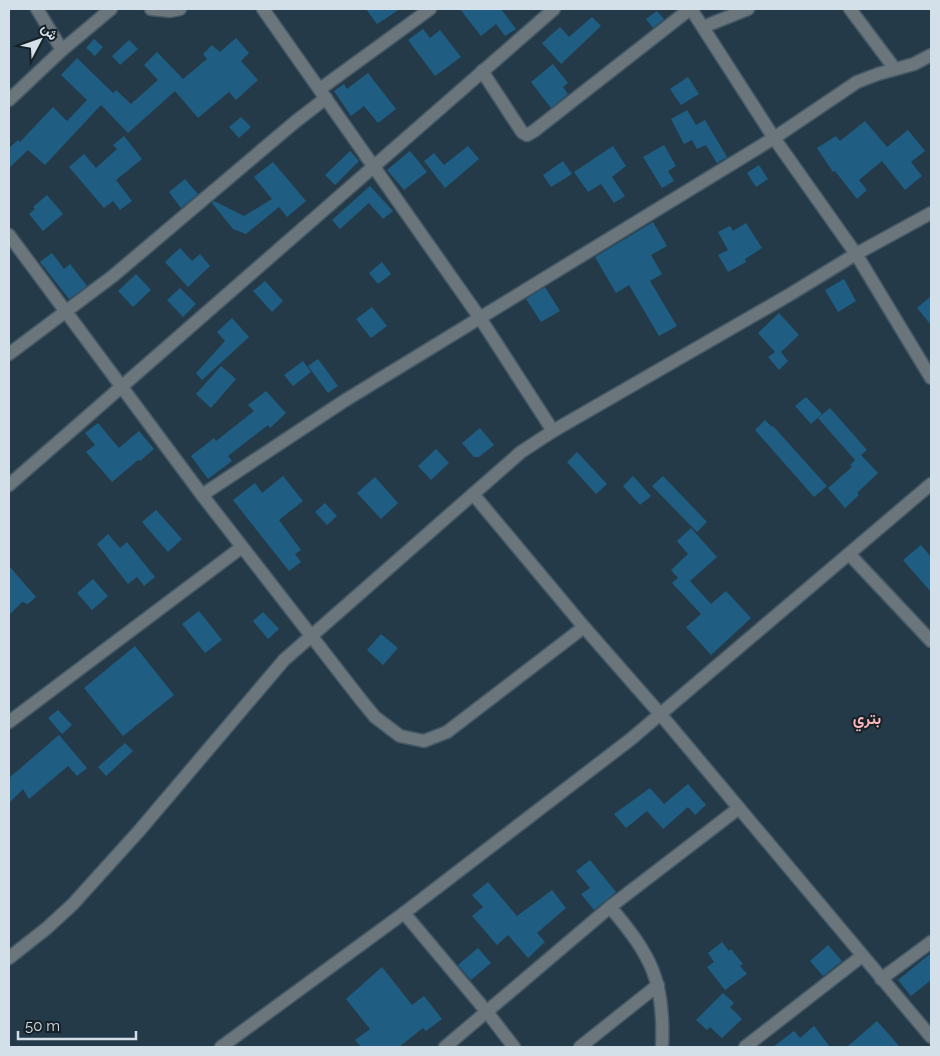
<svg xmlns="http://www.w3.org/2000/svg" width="940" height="1056" font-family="Raleway,Vazirmatn,sans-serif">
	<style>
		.building { fill: #1f5e82 }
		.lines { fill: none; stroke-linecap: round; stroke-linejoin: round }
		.minor-casing { stroke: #445865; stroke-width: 15 }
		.minor { stroke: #6a757c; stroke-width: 12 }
		.labels { text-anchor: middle; stroke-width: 4; stroke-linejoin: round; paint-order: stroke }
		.quarter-label { font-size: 16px; font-weight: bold; fill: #fdb8be; stroke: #162027 }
	</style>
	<rect width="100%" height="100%" fill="#243a48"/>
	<g class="building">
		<path d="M 366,9 L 400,9 L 377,24 Z"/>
		<path d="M 460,9 L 501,9 L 516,29 L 505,36 L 496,24 L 481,36 Z"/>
		<path d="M 657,11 L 664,19 L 653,28 L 646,19 Z"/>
		<path d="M 592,17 L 601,26 L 561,64 L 542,43 L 560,27 L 569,37 Z"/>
		<path d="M 423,29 L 430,38 L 440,30 L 461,57 L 435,76 L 408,40 Z"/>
		<path d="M 236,38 L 249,53 L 241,61 L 258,80 L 236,100 L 229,92 L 198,118 L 175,91 L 128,133 L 101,105 L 45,165 L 28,150 L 9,168 L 9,148 L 18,140 L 20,142 L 53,107 L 67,121 L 87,100 L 61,75 L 77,58 L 113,93 L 116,90 L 131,104 L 158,80 L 144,65 L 157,52 L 183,79 L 207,59 L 203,54 L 212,45 L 220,52 Z"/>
		<path d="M 94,39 L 103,47 L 95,56 L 86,48 Z"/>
		<path d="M 129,40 L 138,49 L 120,65 L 112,56 Z"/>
		<path d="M 553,64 L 568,83 L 563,87 L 568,94 L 551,108 L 531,82 Z"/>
		<path d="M 368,73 L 396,109 L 378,123 L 364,106 L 351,116 L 334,91 L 344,84 L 347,89 Z"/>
		<path d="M 688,77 L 699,94 L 681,105 L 670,89 Z"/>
		<path d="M 687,110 L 696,125 L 705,120 L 727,157 L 717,163 L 706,145 L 697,149 L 692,140 L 684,144 L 671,119 Z"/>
		<path d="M 241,117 L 251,127 L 239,138 L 229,127 Z"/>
		<path d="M 865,121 L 887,147 L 908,130 L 925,151 L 911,162 L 922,176 L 905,190 L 882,161 L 859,180 L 867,190 L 857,199 L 835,171 L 833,172 L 817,148 L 836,136 L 840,141 Z"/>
		<path d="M 124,136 L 142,159 L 116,180 L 132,201 L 120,210 L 113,201 L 104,208 L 69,167 L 84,154 L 96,168 L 117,149 L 113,145 Z"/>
		<path d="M 664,145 L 676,166 L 668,171 L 674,181 L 662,188 L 643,157 Z"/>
		<path d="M 468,146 L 479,159 L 445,188 L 424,161 L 434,153 L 444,165 Z"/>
		<path d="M 613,146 L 626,166 L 612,177 L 625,196 L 614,203 L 601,184 L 588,192 L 574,172 Z"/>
		<path d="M 350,151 L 359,161 L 335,185 L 325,175 Z"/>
		<path d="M 410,151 L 427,172 L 404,190 L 387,170 Z"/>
		<path d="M 563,161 L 572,174 L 551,187 L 543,175 Z"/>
		<path d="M 273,162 L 306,201 L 287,217 L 279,207 L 246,234 L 233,229 L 212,203 L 214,201 L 244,216 L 272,199 L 254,177 Z"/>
		<path d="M 759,165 L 768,179 L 756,187 L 747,173 Z"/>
		<path d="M 185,179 L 198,194 L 181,208 L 169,192 Z"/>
		<path d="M 370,186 L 393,211 L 383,219 L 369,203 L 340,229 L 332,220 Z"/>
		<path d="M 47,195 L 63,214 L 43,231 L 29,214 L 35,209 L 33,207 Z"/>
		<path d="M 653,222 L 667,246 L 651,255 L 662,274 L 650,281 L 677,326 L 659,336 L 629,285 L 616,293 L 595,257 Z"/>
		<path d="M 746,223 L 762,248 L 745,259 L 746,262 L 728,272 L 718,255 L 728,250 L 718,232 L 730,226 L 733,231 Z"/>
		<path d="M 180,248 L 192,261 L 200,254 L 210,266 L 188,287 L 165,262 Z"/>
		<path d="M 52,253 L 64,269 L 70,264 L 87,286 L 69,299 L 40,262 Z"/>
		<path d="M 382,262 L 391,274 L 378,284 L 369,273 Z"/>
		<path d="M 136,274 L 151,290 L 133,307 L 118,291 Z"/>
		<path d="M 844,279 L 856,301 L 838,312 L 825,290 Z"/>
		<path d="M 265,281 L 283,301 L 272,312 L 253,291 Z"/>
		<path d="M 545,287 L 560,311 L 541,322 L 526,299 Z"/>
		<path d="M 180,288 L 196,304 L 183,317 L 167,300 Z"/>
		<path d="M 931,296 L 931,325 L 917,308 Z"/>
		<path d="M 372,307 L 387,326 L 371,338 L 356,319 Z"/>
		<path d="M 779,313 L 799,335 L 781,352 L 788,361 L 779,370 L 768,357 L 775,352 L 758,333 Z"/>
		<path d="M 232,318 L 249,337 L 202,380 L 196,373 L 225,341 L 217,332 Z"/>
		<path d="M 318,359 L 338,386 L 328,393 L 308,366 Z"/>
		<path d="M 303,361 L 311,372 L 293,386 L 284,375 Z"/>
		<path d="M 221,366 L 236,379 L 211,408 L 196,394 Z"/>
		<path d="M 266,391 L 286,413 L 270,428 L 268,425 L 228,456 L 232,461 L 208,479 L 191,456 L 214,438 L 216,441 L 254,411 L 248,405 Z"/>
		<path d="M 806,397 L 822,414 L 811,424 L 795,406 Z"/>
		<path d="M 830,408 L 867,450 L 861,455 L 878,473 L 857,493 L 859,495 L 845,508 L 828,488 L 852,467 L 850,465 L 855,460 L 818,418 Z"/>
		<path d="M 765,420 L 772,427 L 773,426 L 827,486 L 814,497 L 755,430 Z"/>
		<path d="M 98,423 L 119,448 L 139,431 L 154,449 L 140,461 L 138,460 L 112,482 L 86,452 L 95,445 L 85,433 Z"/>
		<path d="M 480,428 L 494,445 L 479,457 L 474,457 L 462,443 Z"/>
		<path d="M 436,449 L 449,463 L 431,480 L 418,466 Z"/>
		<path d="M 577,452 L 607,484 L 596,494 L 567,462 Z"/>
		<path d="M 283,476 L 303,501 L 279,520 L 301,550 L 295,554 L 301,562 L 289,571 L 233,500 L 255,483 L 262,493 Z"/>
		<path d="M 633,476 L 651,496 L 640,505 L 623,486 Z"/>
		<path d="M 663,476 L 707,522 L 697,532 L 652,486 Z"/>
		<path d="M 375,477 L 398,503 L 381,519 L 357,493 Z"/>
		<path d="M 325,503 L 337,516 L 327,525 L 315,512 Z"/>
		<path d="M 156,510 L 182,539 L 168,552 L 142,522 Z"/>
		<path d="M 691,528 L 717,557 L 690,581 L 711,604 L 726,591 L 751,618 L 711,655 L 686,627 L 701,614 L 672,583 L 678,578 L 671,570 L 688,554 L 677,541 Z"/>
		<path d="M 108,534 L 120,548 L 127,542 L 155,577 L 144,586 L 137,577 L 128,584 L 97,544 Z"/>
		<path d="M 921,545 L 931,557 L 931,592 L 903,560 Z"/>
		<path d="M 9,566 L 36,597 L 28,604 L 22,602 L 9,615 Z"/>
		<path d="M 93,579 L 108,596 L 92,610 L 77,593 Z"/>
		<path d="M 199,611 L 222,640 L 205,653 L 182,624 Z"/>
		<path d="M 263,612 L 279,629 L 268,639 L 253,621 Z"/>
		<path d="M 381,634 L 398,648 L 383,665 L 367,650 Z"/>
		<path d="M 135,646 L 174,695 L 123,736 L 84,688 Z"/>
		<path d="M 58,710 L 72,725 L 62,734 L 48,718 Z"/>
		<path d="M 59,735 L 87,768 L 77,776 L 68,766 L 29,799 L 23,789 L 9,803 L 9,778 Z"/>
		<path d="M 125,743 L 133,751 L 106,776 L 98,767 Z"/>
		<path d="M 688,784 L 706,805 L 695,815 L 688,807 L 663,829 L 647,811 L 626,828 L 614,814 L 650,788 L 664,804 Z"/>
		<path d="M 590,860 L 616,892 L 594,910 L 581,894 L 590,888 L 576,871 Z"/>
		<path d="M 488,882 L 517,916 L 552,890 L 566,908 L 537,933 L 545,942 L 528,958 L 508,935 L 497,945 L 472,916 L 483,907 L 472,895 Z"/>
		<path d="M 722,942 L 729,951 L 731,949 L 743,964 L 740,966 L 747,974 L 725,990 L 707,967 L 714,962 L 708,953 Z"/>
		<path d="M 828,945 L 842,961 L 823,976 L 810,961 Z"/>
		<path d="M 478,948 L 491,963 L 471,980 L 458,965 Z"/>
		<path d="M 931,953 L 931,980 L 911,996 L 898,980 Z"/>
		<path d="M 382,967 L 412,1005 L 424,996 L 442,1019 L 426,1031 L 423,1028 L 399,1047 L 361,1047 L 355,1040 L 370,1029 L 346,999 Z"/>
		<path d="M 723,993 L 734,1003 L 730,1007 L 742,1019 L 722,1038 L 710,1027 L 707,1030 L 696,1020 Z"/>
		<path d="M 877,1021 L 900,1047 L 847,1047 Z"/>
		<path d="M 814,1026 L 830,1047 L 773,1047 L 794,1031 L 800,1038 Z"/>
	</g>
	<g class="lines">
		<g class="minor-casing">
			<g id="minor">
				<path d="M 37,9 L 62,50"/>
				<path d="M 151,9 L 170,11 L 180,9"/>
				<path d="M 263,9 L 480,318 L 553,431"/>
				<path d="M 691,9 L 774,138 L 856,254 L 931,378"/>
				<path d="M 850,9 L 895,69"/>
				<path d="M 703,27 L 748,9"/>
				<path d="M 482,71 L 522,132 L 527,135 L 534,131 L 690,9"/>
				<path d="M 320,89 L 430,9"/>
				<path d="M 9,100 L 62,50 L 111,9"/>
				<path d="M 9,235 L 202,495 L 361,700 L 375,717 L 400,736 L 424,741 L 447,732 L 584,627"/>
				<path d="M 9,354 L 113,276 L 295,122 L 326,98"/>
				<path d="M 9,485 L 554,9"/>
				<path d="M 473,494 L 584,627 L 661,715 L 931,1037"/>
				<path d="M 202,495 L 344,401 L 774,138 L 857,82 L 878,74 L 914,64 L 931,55"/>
				<path d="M 850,555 L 931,641"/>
				<path d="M 9,722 L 242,547"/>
				<path d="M 610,907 C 652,956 665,982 662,1047"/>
				<path d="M 404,913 L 487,1012 L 514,1047"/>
				<path d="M 9,958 L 47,928 L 73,904 L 139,831 L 284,660 L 521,452 L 553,431 L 789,295 L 856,254 L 931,213"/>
				<path d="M 881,979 L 931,942"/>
				<path d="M 221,1047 L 404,913 L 631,739 L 931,484"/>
				<path d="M 445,1047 L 610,907 L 739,808"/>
				<path d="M 580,1047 L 658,985"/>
				<path d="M 745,1047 L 862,956"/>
			</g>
		</g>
		<use href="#minor" class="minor"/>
	</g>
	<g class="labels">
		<g class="quarter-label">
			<text x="867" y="724">بتري</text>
		</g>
	</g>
	<rect width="940" height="1056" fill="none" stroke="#d3e0e9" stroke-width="20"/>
	<g transform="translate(40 40) rotate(49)" stroke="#162027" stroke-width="4" paint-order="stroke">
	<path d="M0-4L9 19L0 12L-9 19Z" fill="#d3e0e9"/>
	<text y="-8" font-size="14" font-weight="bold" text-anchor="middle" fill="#d3e0e9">ش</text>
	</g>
	<path d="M18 1031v8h118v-8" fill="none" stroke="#d3e0e9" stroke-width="2.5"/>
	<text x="25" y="1031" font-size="15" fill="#d3e0e9" stroke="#162027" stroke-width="4" paint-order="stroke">50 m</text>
</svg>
